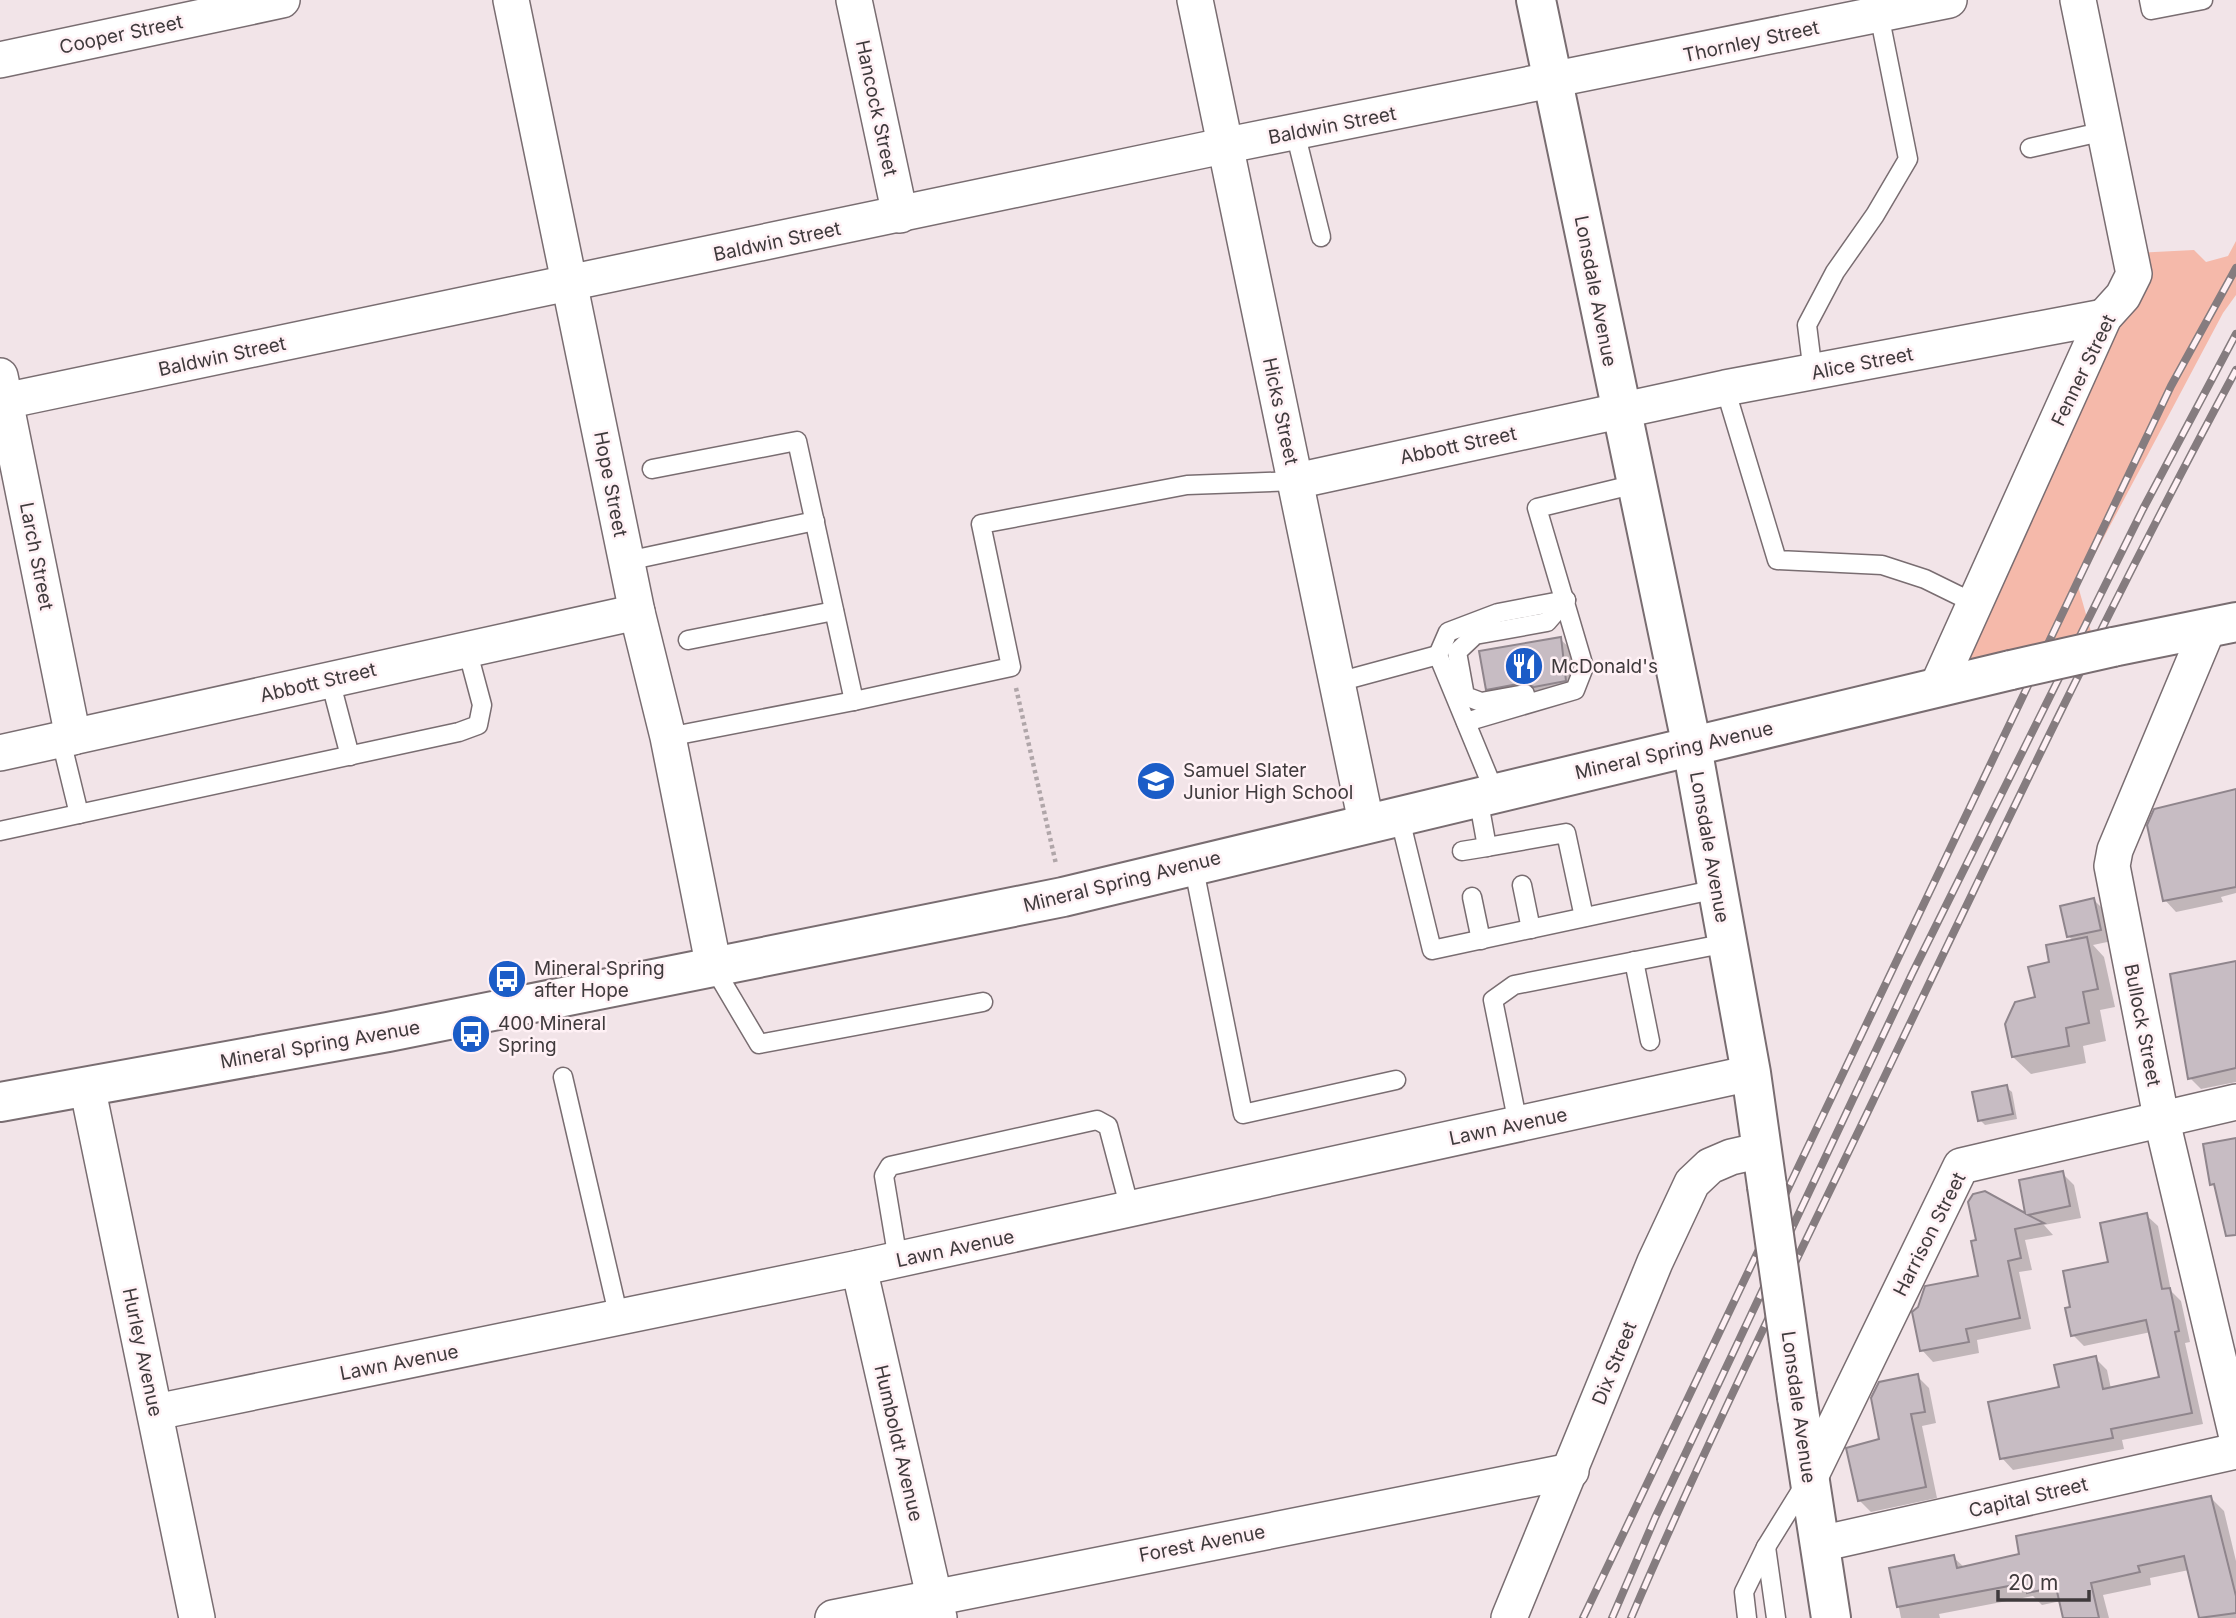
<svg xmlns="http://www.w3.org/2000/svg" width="2236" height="1618" font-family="Inter,sans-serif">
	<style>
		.green { fill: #f5b9aa }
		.shadow { fill: #0003 }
		.building { fill: #c7bcc3; stroke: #8f858c; stroke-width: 2 }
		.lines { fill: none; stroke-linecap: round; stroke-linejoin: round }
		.lane-casing { stroke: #796d71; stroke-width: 21 }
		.street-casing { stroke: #796d71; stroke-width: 38 }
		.primary-casing { stroke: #796d71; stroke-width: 42 }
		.path { stroke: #b0a6a9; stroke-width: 4.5; stroke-dasharray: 3.5 3.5; stroke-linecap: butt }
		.lane { stroke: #fff; stroke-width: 18 }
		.street { stroke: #fff; stroke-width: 35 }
		.primary { stroke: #fff; stroke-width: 38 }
		.rail-casing { stroke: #857c7f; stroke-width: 8 }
		.rail { stroke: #fff1f5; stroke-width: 5; stroke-dasharray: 16; stroke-linecap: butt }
		.primary-bridge-casing { stroke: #796d71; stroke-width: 42; stroke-linecap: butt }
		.primary-bridge { stroke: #fff; stroke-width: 38 }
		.labels { text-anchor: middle; stroke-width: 5; stroke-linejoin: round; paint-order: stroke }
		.street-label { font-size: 19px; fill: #3f3a3c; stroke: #fff1f5 }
		.poi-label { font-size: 19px; fill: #3f3a3c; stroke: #fff1f5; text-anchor: start }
	</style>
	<rect width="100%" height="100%" fill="#f2e4e8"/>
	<path class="green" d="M 2236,241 L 2236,295 L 2223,313 L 2078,586 L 2097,653 L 1943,676 L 2135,253 L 2194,250 L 2206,262 L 2228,256 Z"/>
	<g class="shadow">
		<path d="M 1560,639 L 1572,650 L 1577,692 L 1499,701 L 1487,689 Z"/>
		<path d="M 2236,791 L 2236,893 L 2221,897 L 2223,902 L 2176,912 L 2165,900 Z"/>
		<path d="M 2094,900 L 2106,912 L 2112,941 L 2093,945 L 2104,957 L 2115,1007 L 2100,1010 L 2106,1041 L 2083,1046 L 2086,1063 L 2031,1074 L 2013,1057 L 2051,963 L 2074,941 L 2068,936 Z"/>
		<path d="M 2236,963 L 2236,1082 L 2201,1089 L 2190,1078 Z"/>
		<path d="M 2006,1087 L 2012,1092 L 2017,1119 L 1985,1125 L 1980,1120 Z"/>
		<path d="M 2062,1173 L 2074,1185 L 2081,1218 L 2044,1225 L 2053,1235 L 2025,1240 L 2032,1270 L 2019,1272 L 2031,1329 L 1977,1340 L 1979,1353 L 1933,1362 L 1922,1350 L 1980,1278 L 1973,1242 L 2028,1216 L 2021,1182 Z"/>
		<path d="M 2146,1215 L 2158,1226 L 2171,1291 L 2181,1301 L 2190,1342 L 2185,1343 L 2203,1424 L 2122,1440 L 2124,1449 L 2013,1470 L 2002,1458 L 2061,1388 L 2095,1358 L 2107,1370 L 2111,1389 L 2161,1379 L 2151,1332 L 2084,1346 L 2073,1335 L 2072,1308 Z"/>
		<path d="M 1917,1376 L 1929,1388 L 1936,1423 L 1922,1426 L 1937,1498 L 1871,1512 L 1859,1500 L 1881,1440 Z"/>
		<path d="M 2211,1498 L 2224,1511 L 2236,1561 L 2236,1618 L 2201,1618 L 2189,1570 L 2150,1578 L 2151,1585 L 2103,1595 L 2109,1618 L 2064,1618 L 2061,1601 L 2042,1605 L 2033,1596 L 1939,1614 L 1940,1618 L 1901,1618 L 1891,1569 L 1953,1557 L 1965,1568 L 2021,1555 Z"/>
	</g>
	<g class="building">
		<path d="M 1561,637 L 1566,681 L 1534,687 L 1523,683 L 1486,690 L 1479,651 Z"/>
		<path d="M 2236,789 L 2236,887 L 2163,901 L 2147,825 L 2154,809 Z"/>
		<path d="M 2094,898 L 2101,930 L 2067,937 L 2060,906 Z"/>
		<path d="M 2087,937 L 2098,989 L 2083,992 L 2089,1023 L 2066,1028 L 2069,1046 L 2012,1057 L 2005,1024 L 2015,1002 L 2035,997 L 2028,967 L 2049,962 L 2046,945 Z"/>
		<path d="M 2236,961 L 2236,1068 L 2188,1079 L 2170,974 Z"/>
		<path d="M 2007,1085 L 2013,1114 L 1978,1121 L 1972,1092 Z"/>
		<path d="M 2236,1138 L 2236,1235 L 2226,1236 L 2214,1184 L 2210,1185 L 2203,1144 Z"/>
		<path d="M 2063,1171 L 2070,1206 L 2028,1215 L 2044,1223 L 2015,1229 L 2021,1258 L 2008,1261 L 2020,1318 L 1966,1329 L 1969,1342 L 1920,1351 L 1912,1312 L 1918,1307 L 1925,1286 L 1978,1276 L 1971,1241 L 1976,1240 L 1968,1202 L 1973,1194 L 1985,1191 L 2025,1213 L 2019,1180 Z"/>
		<path d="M 2147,1213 L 2162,1289 L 2170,1288 L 2179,1331 L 2175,1332 L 2192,1413 L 2111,1429 L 2113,1438 L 2000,1459 L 1988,1402 L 2059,1387 L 2054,1365 L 2096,1356 L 2103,1389 L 2159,1377 L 2146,1320 L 2071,1336 L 2065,1308 L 2070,1307 L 2063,1271 L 2108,1262 L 2100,1223 Z"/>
		<path d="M 1918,1374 L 1925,1412 L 1911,1414 L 1926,1487 L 1858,1501 L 1846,1448 L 1879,1439 L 1871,1398 L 1879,1382 Z"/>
		<path d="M 2211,1496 L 2236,1596 L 2236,1613 L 2199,1618 L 2184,1556 L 2138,1566 L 2140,1572 L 2091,1583 L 2099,1618 L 2063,1618 L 2056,1587 L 2027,1593 L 2025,1583 L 1897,1607 L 1889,1568 L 1954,1555 L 1957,1568 L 2019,1554 L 2016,1536 Z"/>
	</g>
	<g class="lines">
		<g class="lane-casing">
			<g id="lane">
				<path d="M 2149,0 L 2151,10 L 2203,0"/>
				<path d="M 1295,132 L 1321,237"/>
				<path d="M 2030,148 L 2105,131"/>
				<path d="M 1813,373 L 1807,325 L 1835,272 L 1875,215 L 1908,159 L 1879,14"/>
				<path d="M 1725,388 L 1777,560 L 1882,565 L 1925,579 L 1976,604"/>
				<path d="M 652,469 L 797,441 L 854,701"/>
				<path d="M 627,561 L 815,521"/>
				<path d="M 688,640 L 834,611"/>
				<path d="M 330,680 L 350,756"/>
				<path d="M 1338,682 L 1438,655"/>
				<path d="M 1525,694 L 1481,702 L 1465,696 L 1457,652 L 1475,635 L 1547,622 L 1566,600"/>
				<path d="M 1466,722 L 1575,690 L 1584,667 L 1537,508 L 1636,484"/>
				<path d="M 668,737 L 854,701 L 1011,667 L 981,524 L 1187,485 L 1296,481"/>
				<path d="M 61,740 L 79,814"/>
				<path d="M 1495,793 L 1438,655 L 1448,632 L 1498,613 L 1566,600"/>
				<path d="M 1399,815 L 1432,950 L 1717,889"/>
				<path d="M 0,831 L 459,732 L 478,725 L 482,705 L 467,649"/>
				<path d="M 1487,847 L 1566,833 L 1584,917"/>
				<path d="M 1462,851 L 1487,847 L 1478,797"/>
				<path d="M 1193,864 L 1243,1114 L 1396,1080"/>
				<path d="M 1522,885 L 1531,929"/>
				<path d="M 1472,897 L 1481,940"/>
				<path d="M 1634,961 L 1650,1041"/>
				<path d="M 714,968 L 759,1044 L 983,1002"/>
				<path d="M 563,1077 L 619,1318"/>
				<path d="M 1518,1124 L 1493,1000 L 1514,985 L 1727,943"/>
				<path d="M 898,1260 L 884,1176 L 890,1166 L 1097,1120 L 1108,1126 L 1130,1209"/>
				<path d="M 1766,1547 L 1776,1618"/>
				<path d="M 1747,1618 L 1744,1592 L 1766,1547 L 1805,1484"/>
			</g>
		</g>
		<g class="street-casing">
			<g id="street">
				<path d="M 511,0 L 637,612 L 668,737 L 714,968"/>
				<path d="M 854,0 L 900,215"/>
				<path d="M 1195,0 L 1366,822"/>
				<path d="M 0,60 L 282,0"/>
				<path d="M 0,376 L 73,737"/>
				<path d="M 0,402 L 1223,146 L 1949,0"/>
				<path d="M 1296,481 L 1725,388 L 2104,317"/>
				<path d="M 2208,628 L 2115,850 L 2112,866 L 2161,1117 L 2236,1433"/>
				<path d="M 1938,685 L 2104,317 L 2123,296 L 2134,274 L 2078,0"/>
				<path d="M 0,753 L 637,612"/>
				<path d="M 87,1086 L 197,1618"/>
				<path d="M 859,1268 L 939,1618"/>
				<path d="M 156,1412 L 859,1268 L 1751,1073"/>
				<path d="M 1809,1479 L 1961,1166 L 2236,1102"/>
				<path d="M 1820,1544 L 2236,1451"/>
				<path d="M 833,1618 L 1571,1471"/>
				<path d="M 1509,1618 L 1655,1262 L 1692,1183 L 1710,1166 L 1731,1157 L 1762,1150"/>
			</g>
		</g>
		<g class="primary-casing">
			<g id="primary">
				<path d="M 1536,0 L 1692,747 L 1751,1073 L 1767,1186"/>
				<path d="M 2113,647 L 2236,622"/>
				<path d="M 0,1102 L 388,1032 L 1063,897 L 2011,670"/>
				<path d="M 1797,1397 L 1831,1618"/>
			</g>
		</g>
		<path class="path" d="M 1016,688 L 1056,864"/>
		<use href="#lane" class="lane"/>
		<use href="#street" class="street"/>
		<use href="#primary" class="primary"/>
		<g class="rail-casing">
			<g id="rail">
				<path d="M 1583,1618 L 2171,386 L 2236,268"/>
				<path d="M 1612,1618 L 1655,1518 L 1912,974 L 2143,509 L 2236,334"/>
				<path d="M 1631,1618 C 1706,1443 1791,1272 1873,1101 C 1990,856 2107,609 2236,370"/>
			</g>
		</g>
		<use href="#rail" class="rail"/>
		<g class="primary-bridge-casing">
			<g id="primary-bridge">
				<path d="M 2011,670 L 2113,647"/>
				<path d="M 1767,1186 L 1797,1397"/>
			</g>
		</g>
		<use href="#primary-bridge" class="primary-bridge"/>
	</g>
	<defs>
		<g id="restaurant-disc" transform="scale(2.0125)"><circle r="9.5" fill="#1b5cc7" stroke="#fff1f5"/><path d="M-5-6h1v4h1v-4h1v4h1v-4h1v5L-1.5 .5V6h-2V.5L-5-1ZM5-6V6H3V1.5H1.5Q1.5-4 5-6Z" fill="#fff"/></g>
		<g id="school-disc" transform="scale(2.0125)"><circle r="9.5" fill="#1b5cc7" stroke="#fff1f5"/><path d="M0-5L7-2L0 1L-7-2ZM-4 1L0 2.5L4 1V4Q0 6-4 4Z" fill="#fff"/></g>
		<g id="bus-disc" transform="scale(2.0125)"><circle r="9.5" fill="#1b5cc7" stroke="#fff1f5"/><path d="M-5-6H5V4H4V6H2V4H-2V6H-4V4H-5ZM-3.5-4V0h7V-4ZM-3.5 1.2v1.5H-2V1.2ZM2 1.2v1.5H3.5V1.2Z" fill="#fff"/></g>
	</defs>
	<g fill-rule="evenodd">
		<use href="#restaurant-disc" x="1524" y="666"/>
		<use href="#school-disc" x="1156" y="781"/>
		<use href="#bus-disc" x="507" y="979"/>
		<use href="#bus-disc" x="471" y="1034"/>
	</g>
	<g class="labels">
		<g class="street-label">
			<text transform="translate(121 34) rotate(-12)" y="7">Cooper Street</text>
			<text transform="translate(1751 41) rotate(-12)" y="7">Thornley Street</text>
			<text transform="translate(877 108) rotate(78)" y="7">Hancock Street</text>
			<text transform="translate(1332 125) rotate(-11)" y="7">Baldwin Street</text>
			<text transform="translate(777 241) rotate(-12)" y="7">Baldwin Street</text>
			<text transform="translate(1596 291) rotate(79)" y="7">Lonsdale Avenue</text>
			<text transform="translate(222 356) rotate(-12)" y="7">Baldwin Street</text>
			<text transform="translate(1862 363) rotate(-11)" y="7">Alice Street</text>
			<text transform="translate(2083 370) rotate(-64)" y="7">Fenner Street</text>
			<text transform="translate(1281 411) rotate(78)" y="7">Hicks Street</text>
			<text transform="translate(1458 445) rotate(-12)" y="7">Abbott Street</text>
			<text transform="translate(611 484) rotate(79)" y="7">Hope Street</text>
			<text transform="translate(37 556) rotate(79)" y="7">Larch Street</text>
			<text transform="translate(318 682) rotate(-13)" y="7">Abbott Street</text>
			<text transform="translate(1674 750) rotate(-13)" y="7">Mineral Spring Avenue</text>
			<text transform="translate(1710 847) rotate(80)" y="7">Lonsdale Avenue</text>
			<text transform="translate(1122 881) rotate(-14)" y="7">Mineral Spring Avenue</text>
			<text transform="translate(2143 1025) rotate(79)" y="7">Bullock Street</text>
			<text transform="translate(320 1044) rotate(-10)" y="7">Mineral Spring Avenue</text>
			<text transform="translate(1508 1126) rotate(-12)" y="7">Lawn Avenue</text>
			<text transform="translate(1929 1234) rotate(-63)" y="7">Harrison Street</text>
			<text transform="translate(955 1248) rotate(-12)" y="7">Lawn Avenue</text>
			<text transform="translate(143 1352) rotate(78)" y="7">Hurley Avenue</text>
			<text transform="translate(399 1362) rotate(-11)" y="7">Lawn Avenue</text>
			<text transform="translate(1614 1363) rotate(-68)" y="7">Dix Street</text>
			<text transform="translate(1799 1407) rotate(82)" y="7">Lonsdale Avenue</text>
			<text transform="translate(899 1443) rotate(77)" y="7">Humboldt Avenue</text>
			<text transform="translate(2028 1497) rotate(-13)" y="7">Capital Street</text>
			<text transform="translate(1202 1543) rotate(-11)" y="7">Forest Avenue</text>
		</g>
		<g class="poi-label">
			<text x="1551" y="673">McDonald's</text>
			<text x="1183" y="777">Samuel Slater<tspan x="1183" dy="22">Junior High School</tspan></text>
			<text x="534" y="975">Mineral Spring<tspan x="534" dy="22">after Hope</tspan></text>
			<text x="498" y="1030">400 Mineral<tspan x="498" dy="22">Spring</tspan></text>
		</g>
	</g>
	<path d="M1998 1590v10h91v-10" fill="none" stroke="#3f3a3c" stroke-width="3.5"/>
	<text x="2008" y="1590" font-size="21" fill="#3f3a3c" stroke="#fff1f5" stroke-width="5" paint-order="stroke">20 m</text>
</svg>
